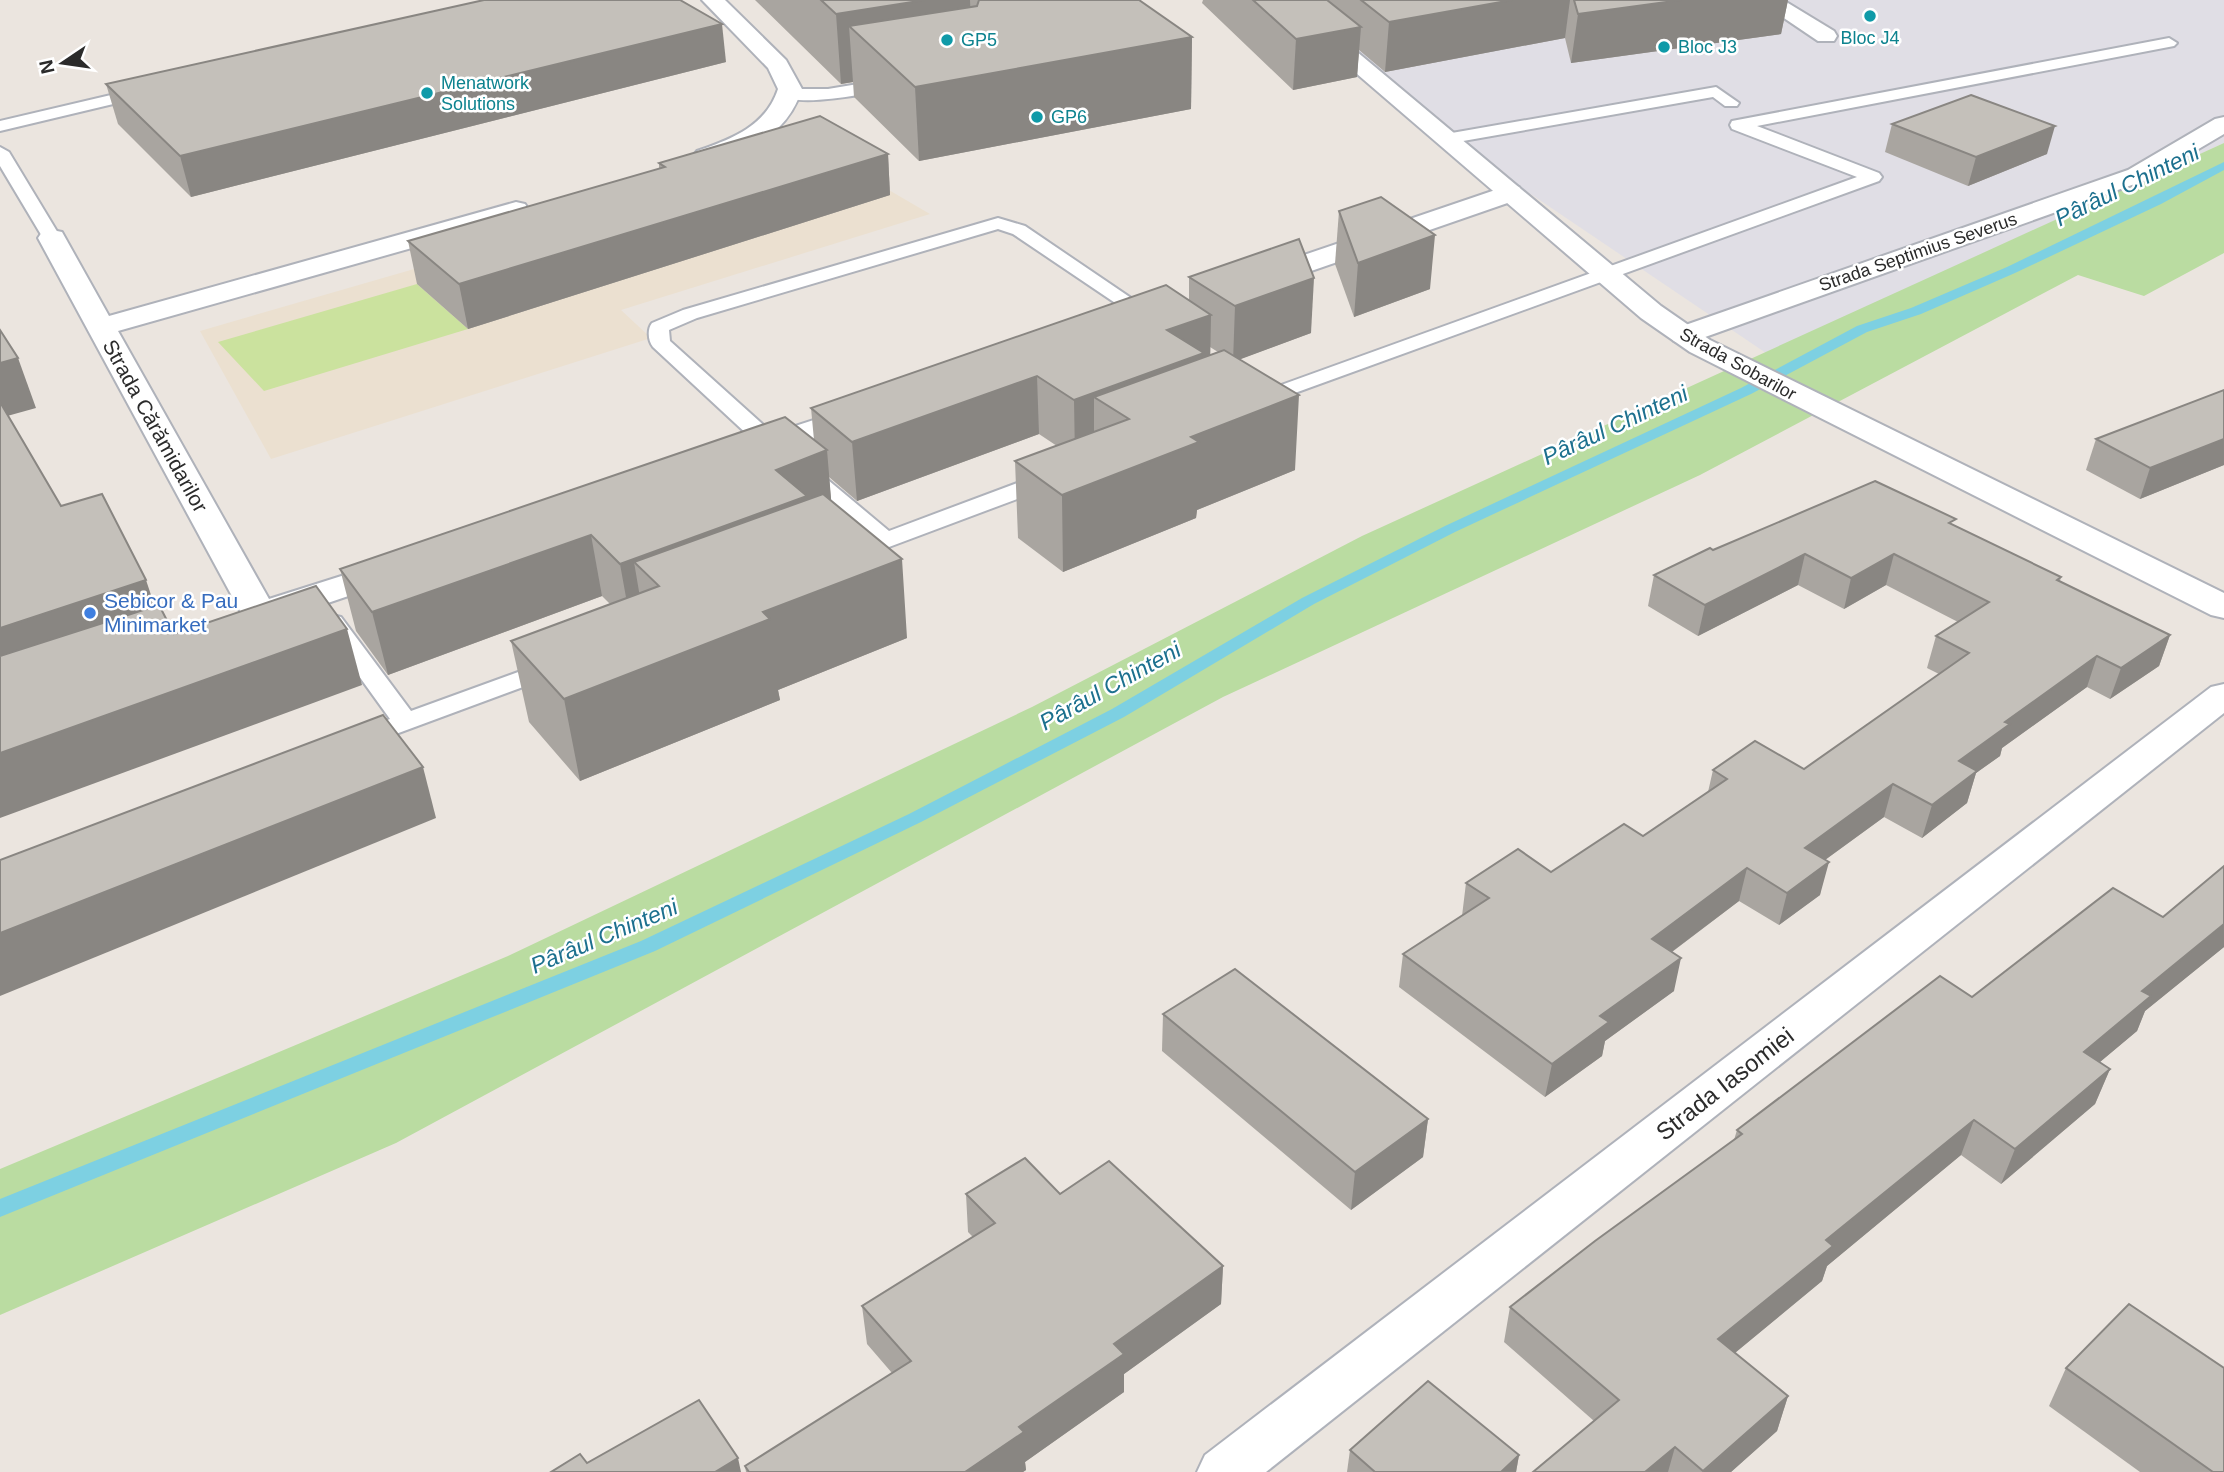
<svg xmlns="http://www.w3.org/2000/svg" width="2224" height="1472" font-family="Helvetica,sans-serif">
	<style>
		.industrial { fill: #e0dee5 }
		.education { fill: #ebe0d0 }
		.green { fill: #badca1 }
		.pitch { fill: #cbe29e }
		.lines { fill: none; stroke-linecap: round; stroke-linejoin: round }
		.stream { fill: #7dd0e2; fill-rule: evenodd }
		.lane-casing { stroke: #afb2ba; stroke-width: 4 }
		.street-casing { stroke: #afb2ba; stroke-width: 4 }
		.secondary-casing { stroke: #afb2ba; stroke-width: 4 }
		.lane { fill: #fff; fill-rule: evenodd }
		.street { fill: #fff; fill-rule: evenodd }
		.secondary { fill: #fff; fill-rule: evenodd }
		.wall { fill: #a9a5a0; fill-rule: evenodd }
		.shaded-wall { fill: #898682 }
		.building { fill: #c4c0ba; stroke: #898682; stroke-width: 2 }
		.culture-dot { fill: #0f9aa8; stroke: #fff; stroke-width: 2.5 }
		.shop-dot { fill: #3f7fe0; stroke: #fff; stroke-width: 2.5 }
		.labels { text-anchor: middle; stroke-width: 5; stroke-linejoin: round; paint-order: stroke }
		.far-culture-label { font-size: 18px; fill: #0d838f; stroke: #fff; text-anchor: start }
		.far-street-label { font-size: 18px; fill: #2b2b2b; stroke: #fff }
		.street-label { font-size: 21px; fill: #2b2b2b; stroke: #fff }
		.shop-label { font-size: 21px; fill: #366cbe; stroke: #fff; text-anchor: start }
		.water-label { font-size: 23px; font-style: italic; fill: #1c708e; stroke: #fff }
		.near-street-label { font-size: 24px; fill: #2b2b2b; stroke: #fff }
	</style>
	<rect width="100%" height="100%" fill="#ebe5df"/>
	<path class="industrial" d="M 1282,0 L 2224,0 L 2224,143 L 1766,353 L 1430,126 Z"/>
	<path class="education" d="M 822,151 L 930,214 L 621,310 L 651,338 L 271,459 L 200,331 Z"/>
	<path class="green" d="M 2224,143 L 2224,253 L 2144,296 L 2078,275 L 1700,475 L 1223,697 L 396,1143 L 0,1315 L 0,1169 L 508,956 L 1032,707 L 1362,536 Z"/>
	<path class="pitch" d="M 417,284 L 468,329 L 264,391 L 218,342 Z"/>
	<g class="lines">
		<path class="stream" d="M 2224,162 L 2224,170 L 2161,204 L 2015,273 L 1921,314 L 1867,332 L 1751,394 L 1455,532 L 1314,604 L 1124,717 L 921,822 L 655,951 L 0,1217 L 0,1199 L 641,941 L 909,814 L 1112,709 L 1302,598 L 1445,526 L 1741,388 L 1857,326 L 1911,308 L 2007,267 Z"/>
		<g class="lane-casing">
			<g id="lane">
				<path d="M 2169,38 L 2177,43 L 2174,46 L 1757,126 L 1879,173 L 1882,177 L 1879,181 L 1262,405 L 1248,405 L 1244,401 L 1248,397 L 1857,177 L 1732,129 L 1730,125 L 1732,121 Z"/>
				<path d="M 888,79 L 896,84 L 894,87 C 873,93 795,109 781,94 L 789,89 L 828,89 Z"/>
				<path d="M 145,87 L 151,89 L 153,92 L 151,95 L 0,131 L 0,121 Z"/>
				<path d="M 1716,87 L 1739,103 L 1737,106 L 1725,106 L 1713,97 L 1446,144 L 1438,139 L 1446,134 Z"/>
				<path d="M 0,147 L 9,152 L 61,238 L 59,242 L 45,242 L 43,238 L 0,166 Z"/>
				<path d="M 998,218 L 1025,226 L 1162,319 L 1159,323 L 1145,323 L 1013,234 L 998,229 L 697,318 L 669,330 L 670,341 L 779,439 L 889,531 L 1041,474 L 1057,474 L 1060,479 L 1057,484 L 857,559 L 841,559 L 837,554 L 841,549 L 870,538 L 763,449 L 653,347 C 648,341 647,329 652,323 L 683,310 Z"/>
				<path d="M 332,615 L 341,617 L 411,711 L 543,663 L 552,660 L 561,663 L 565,668 L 561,673 L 358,748 L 349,746 L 345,740 L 349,734 L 390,719 L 320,622 L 323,617 Z"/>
			</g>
		</g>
		<g class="street-casing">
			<g id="street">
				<path d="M 702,0 L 725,0 L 786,60 L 802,89 C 791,123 767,142 734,155 C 721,159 710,165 697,161 L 693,156 L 697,151 C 732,139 766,126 778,89 L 768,68 Z"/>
				<path d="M 1757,0 L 1783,0 L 1834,31 L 1837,36 L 1834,41 L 1818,41 Z"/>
				<path d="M 2224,117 L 2224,134 L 2146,180 L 1694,341 L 1684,344 L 1674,341 L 1669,335 L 1674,329 L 2128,170 L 2215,119 Z"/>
				<path d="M 1510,185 L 1519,187 L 1523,193 L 1519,199 L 1268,286 L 1258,288 L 1248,286 L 1244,280 L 1248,274 Z"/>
				<path d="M 516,202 L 525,204 L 529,210 L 525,216 L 118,331 L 269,599 L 395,559 L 407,562 L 412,569 L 407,576 L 272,622 L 259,625 L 246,622 L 38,238 L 42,232 L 52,230 L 62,232 L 109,316 Z"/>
				<path d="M 863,404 L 874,406 L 879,413 L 874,420 L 754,460 L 743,457 L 738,450 L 743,443 Z"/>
				<path d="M 2224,684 L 2224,713 L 1266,1472 L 1197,1472 L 1205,1455 L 2211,687 Z"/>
			</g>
		</g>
		<g class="secondary-casing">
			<path id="secondary" d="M 1271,0 L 1295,0 L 1661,306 L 1710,340 L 2224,593 L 2224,618 L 2211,615 L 1690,352 L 1641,318 Z"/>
		</g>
		<use href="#lane" class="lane"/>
		<use href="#street" class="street"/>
		<use href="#secondary" class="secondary"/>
	</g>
	<g class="wall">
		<path d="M 755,0 L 1139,0 L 1192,37 L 1191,109 L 919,161 L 854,97 L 853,82 L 841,84 Z"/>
		<path d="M 1203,0 L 1788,0 L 1781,34 L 1571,63 L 1565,38 L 1385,72 L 1359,50 L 1357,77 L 1293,90 L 1202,3 Z"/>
		<path d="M 726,62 L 191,197 L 118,124 L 106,84 Z"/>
		<path d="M 1892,124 L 2047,154 L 1968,186 L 1885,152 Z"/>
		<path d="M 888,154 L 890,195 L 468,329 L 417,284 L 408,241 L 659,169 L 659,163 Z"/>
		<path d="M 1339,211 L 1430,289 L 1354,317 L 1335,264 Z"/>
		<path d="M 1189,277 L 1311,333 L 1240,359 L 1295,470 L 1197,510 L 1196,518 L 1063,572 L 1018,538 L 1015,461 L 1057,446 L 1039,434 L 857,501 L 829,477 L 831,501 L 907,638 L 778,690 L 780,700 L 580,781 L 529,722 L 511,641 L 610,604 L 602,596 L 388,675 L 356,631 L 340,569 L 814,440 L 811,408 L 1189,300 ZM 1210,347 L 1218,352 L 1210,355 Z"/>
		<path d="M 2224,390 L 2224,465 L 2140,499 L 2086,470 L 2096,439 Z"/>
		<path d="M 1954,525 L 2061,577 L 2060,581 L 2170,635 L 2159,666 L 2110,699 L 2087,687 L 2002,748 L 2000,756 L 1976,773 L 1967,803 L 1922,838 L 1884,817 L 1825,860 L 1820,895 L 1779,925 L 1739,901 L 1672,952 L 1674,991 L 1605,1041 L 1602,1056 L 1545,1097 L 1399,987 L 1403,954 L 1462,916 L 1466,883 L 1551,872 L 1643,836 L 1708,792 L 1713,770 L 1804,769 L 1939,674 L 1927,668 L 1936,636 L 1958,622 L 1886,585 L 1844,609 L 1798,585 L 1698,636 L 1648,606 L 1654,575 L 1713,550 Z"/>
		<path d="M 2224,866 L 2224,947 L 2145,1011 L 2137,1031 L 2100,1062 L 2110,1069 L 2095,1104 L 2001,1184 L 1961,1155 L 1827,1266 L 1822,1281 L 1735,1353 L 1788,1396 L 1777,1431 L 1731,1472 L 1533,1472 L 1594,1421 L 1504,1342 L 1510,1307 L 1734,1140 L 1737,1130 L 1972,997 L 2163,917 Z"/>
		<path d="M 1163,1014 L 1428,1119 L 1423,1157 L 1351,1210 L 1162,1051 Z"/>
		<path d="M 966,1194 L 1060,1194 L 1223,1266 L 1221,1304 L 1124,1374 L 1124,1392 L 1025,1462 L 1026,1470 L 1023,1472 L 746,1472 L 745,1466 L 892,1373 L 867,1344 L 862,1306 L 973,1237 L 968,1232 Z"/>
		<path d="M 2066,1368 L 2224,1472 L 2140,1472 L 2049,1406 Z"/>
		<path d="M 1350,1450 L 1519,1455 L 1516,1472 L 1347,1472 Z"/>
	</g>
	<g class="shaded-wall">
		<path d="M 925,0 L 970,0 L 973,62 L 849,26 L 853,82 L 841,84 L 836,14 Z"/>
		<path d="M 1512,0 L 1570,0 L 1565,38 L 1385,72 L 1389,22 Z"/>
		<path d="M 1681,0 L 1788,0 L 1781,34 L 1571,63 L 1578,14 Z"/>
		<path d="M 722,24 L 726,62 L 191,197 L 180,156 Z"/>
		<path d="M 1361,27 L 1357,77 L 1293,90 L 1296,39 Z"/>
		<path d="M 1192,37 L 1191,109 L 919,161 L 915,87 Z"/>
		<path d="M 2055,126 L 2047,154 L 1968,186 L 1976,157 Z"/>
		<path d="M 888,154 L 890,195 L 468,329 L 459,284 Z"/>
		<path d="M 1435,235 L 1430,289 L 1354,317 L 1358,263 Z"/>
		<path d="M 1314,278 L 1311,333 L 1233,362 L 1235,306 Z"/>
		<path d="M 1211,315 L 1210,371 L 1094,397 L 1094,451 L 1075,458 L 1074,400 L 1167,330 Z"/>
		<path d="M 18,358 L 36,408 L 0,418 L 0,363 Z"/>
		<path d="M 1037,376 L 1039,434 L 857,501 L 852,442 Z"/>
		<path d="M 1299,395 L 1295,470 L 1197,510 L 1196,518 L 1063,572 L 1062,495 L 1191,437 Z"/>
		<path d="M 2224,439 L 2224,465 L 2140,499 L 2150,468 Z"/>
		<path d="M 827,450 L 832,510 L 659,586 L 634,562 L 644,621 L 631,625 L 620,564 L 776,470 Z"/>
		<path d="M 591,535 L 602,596 L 388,675 L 372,612 Z"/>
		<path d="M 1805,554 L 1798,585 L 1698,636 L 1705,605 Z"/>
		<path d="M 1894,554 L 1886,585 L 1844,609 L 1851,578 Z"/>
		<path d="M 902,559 L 907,638 L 778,690 L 780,700 L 580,781 L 564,699 L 763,612 Z"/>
		<path d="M 146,580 L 164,634 L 0,691 L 0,628 Z"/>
		<path d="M 347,629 L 362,685 L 0,818 L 0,753 Z"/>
		<path d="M 2170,635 L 2159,666 L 2110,699 L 2121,668 Z"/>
		<path d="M 2097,656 L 2087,687 L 2002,748 L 2000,756 L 1976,773 L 1967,803 L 1922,838 L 1932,805 L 1959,761 L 2005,722 Z"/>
		<path d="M 423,767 L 436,818 L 0,996 L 0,933 Z"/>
		<path d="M 1893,784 L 1884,817 L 1796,881 L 1805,848 Z"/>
		<path d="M 1829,862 L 1820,895 L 1779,925 L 1787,893 Z"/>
		<path d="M 1747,868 L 1739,901 L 1645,972 L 1652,939 Z"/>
		<path d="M 2224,924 L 2224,947 L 2145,1011 L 2137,1031 L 2070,1087 L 2084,1052 L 2142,991 Z"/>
		<path d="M 1681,958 L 1674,991 L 1605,1041 L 1602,1056 L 1545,1097 L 1552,1064 L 1600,1016 Z"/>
		<path d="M 2110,1069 L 2095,1104 L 2001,1184 L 2015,1149 Z"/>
		<path d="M 1428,1119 L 1423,1157 L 1351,1210 L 1355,1172 Z"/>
		<path d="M 1974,1120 L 1961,1155 L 1827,1266 L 1822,1281 L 1708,1375 L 1718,1339 L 1826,1240 Z"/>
		<path d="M 1223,1266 L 1221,1304 L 1124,1374 L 1124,1392 L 1025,1462 L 1026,1470 L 1023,1472 L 965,1472 L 1019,1427 L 1114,1344 Z"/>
		<path d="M 1788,1396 L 1777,1431 L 1731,1472 L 1703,1472 Z"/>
		<path d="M 1675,1447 L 1668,1472 L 1645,1472 Z"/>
		<path d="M 1519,1455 L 1516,1472 L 1501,1472 Z"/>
		<path d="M 738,1458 L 741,1472 L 715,1472 Z"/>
	</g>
	<g class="building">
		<path d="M 484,0 L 680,0 L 722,24 L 180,156 L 106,84 Z"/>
		<path d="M 821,0 L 925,0 L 836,14 Z"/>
		<path d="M 979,0 L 1139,0 L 1192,37 L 915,87 L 849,26 L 977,6 Z"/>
		<path d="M 1253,0 L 1327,0 L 1361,27 L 1296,39 Z"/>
		<path d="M 1361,0 L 1512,0 L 1389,22 Z"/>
		<path d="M 1574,0 L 1681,0 L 1578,14 Z"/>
		<path d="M 1971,95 L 2055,126 L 1976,157 L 1892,124 Z"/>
		<path d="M 820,116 L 888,154 L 459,284 L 408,241 L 665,167 L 659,163 Z"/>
		<path d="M 1381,197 L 1435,235 L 1358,263 L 1339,211 Z"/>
		<path d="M 1299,239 L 1314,278 L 1235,306 L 1189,277 Z"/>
		<path d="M 1166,285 L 1211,315 L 1167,330 L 1204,353 L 1074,400 L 1037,376 L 852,442 L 811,408 Z"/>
		<path d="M 0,330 L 18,358 L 0,363 Z"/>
		<path d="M 1224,350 L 1299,395 L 1191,437 L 1199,442 L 1062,495 L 1015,461 L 1129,419 L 1094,397 Z"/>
		<path d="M 2224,390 L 2224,439 L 2150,468 L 2096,439 Z"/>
		<path d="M 0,402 L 61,506 L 102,494 L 146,580 L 0,628 Z"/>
		<path d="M 785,417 L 827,450 L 776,470 L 807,496 L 620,564 L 591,535 L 372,612 L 340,569 Z"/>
		<path d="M 1875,481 L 1956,519 L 1949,523 L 2061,577 L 2057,580 L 2170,635 L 2121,668 L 2097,656 L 2005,722 L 2010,724 L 1959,761 L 1977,771 L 1932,805 L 1893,784 L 1805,848 L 1829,862 L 1787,893 L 1747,868 L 1652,939 L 1681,958 L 1600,1016 L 1609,1022 L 1552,1064 L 1403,954 L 1489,898 L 1466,883 L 1518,849 L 1551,872 L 1624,824 L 1643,836 L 1727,779 L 1713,770 L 1755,741 L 1804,769 L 1969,653 L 1936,636 L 1989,602 L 1894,554 L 1851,578 L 1805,554 L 1705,605 L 1654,575 L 1710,548 L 1713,550 Z"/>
		<path d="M 823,494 L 902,559 L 763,612 L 770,619 L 564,699 L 511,641 L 659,586 L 634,562 Z"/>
		<path d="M 316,586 L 347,629 L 0,753 L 0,656 L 159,605 L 174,634 Z"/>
		<path d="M 383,715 L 423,767 L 0,933 L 0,860 Z"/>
		<path d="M 2224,866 L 2224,924 L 2142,991 L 2151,996 L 2084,1052 L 2110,1069 L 2015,1149 L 1974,1120 L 1826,1240 L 1833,1246 L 1718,1339 L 1788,1396 L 1703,1471 L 1675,1447 L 1645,1472 L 1533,1472 L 1619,1400 L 1510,1307 L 1595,1241 L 1742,1134 L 1737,1130 L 1940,976 L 1972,997 L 2113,888 L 2163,917 Z"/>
		<path d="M 1235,969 L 1428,1119 L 1355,1172 L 1163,1014 Z"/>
		<path d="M 1025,1158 L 1060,1194 L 1109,1161 L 1223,1266 L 1114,1344 L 1124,1354 L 1019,1427 L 1024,1432 L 965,1472 L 749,1472 L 745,1466 L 911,1361 L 862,1306 L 995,1223 L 966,1194 Z"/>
		<path d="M 2129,1304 L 2224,1368 L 2224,1472 L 2213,1472 L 2066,1368 Z"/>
		<path d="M 1428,1381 L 1519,1455 L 1501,1472 L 1375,1472 L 1350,1450 Z"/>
		<path d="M 699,1400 L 738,1458 L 715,1472 L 551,1472 L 580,1454 L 587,1463 Z"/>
	</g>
	<g class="culture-dot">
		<circle cx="1870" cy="16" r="7"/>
		<circle cx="947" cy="40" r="7"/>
		<circle cx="1664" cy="47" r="7"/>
		<circle cx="427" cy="93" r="7"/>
		<circle cx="1037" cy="117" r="7"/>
	</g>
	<circle class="shop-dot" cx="90" cy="613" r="7"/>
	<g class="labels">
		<g class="far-culture-label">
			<text x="1870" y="44" text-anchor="middle">Bloc J4</text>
			<text x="961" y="46">GP5</text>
			<text x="1678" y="53">Bloc J3</text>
			<text x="441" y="89">Menatwork<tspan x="441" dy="21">Solutions</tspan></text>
			<text x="1051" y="123">GP6</text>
		</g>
		<g class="far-street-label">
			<text transform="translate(1918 252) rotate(-19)" y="6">Strada Septimius Severus</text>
			<text transform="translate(1738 364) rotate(29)" y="6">Strada Sobarilor</text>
		</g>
		<g class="street-label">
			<text transform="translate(155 426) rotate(61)" y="7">Strada Cărămidarilor</text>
		</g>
		<g class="shop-label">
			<text x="104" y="608">Sebicor &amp; Pau<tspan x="104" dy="24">Minimarket</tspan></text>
		</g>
		<g class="water-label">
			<text transform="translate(2127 185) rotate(-26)" y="8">Pârâul Chinteni</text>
			<text transform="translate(1615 425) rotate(-25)" y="8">Pârâul Chinteni</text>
			<text transform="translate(1110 686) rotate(-29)" y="8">Pârâul Chinteni</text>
			<text transform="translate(604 936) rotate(-23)" y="8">Pârâul Chinteni</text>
		</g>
		<g class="near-street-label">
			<text transform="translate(1725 1084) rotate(-38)" y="8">Strada Iasomiei</text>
		</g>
	</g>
	<g transform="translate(63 63) rotate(257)" stroke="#ffffff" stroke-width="5" paint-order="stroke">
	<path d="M0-5L12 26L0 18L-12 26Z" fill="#2b2b2b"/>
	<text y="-10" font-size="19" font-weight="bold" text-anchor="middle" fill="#2b2b2b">N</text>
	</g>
</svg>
